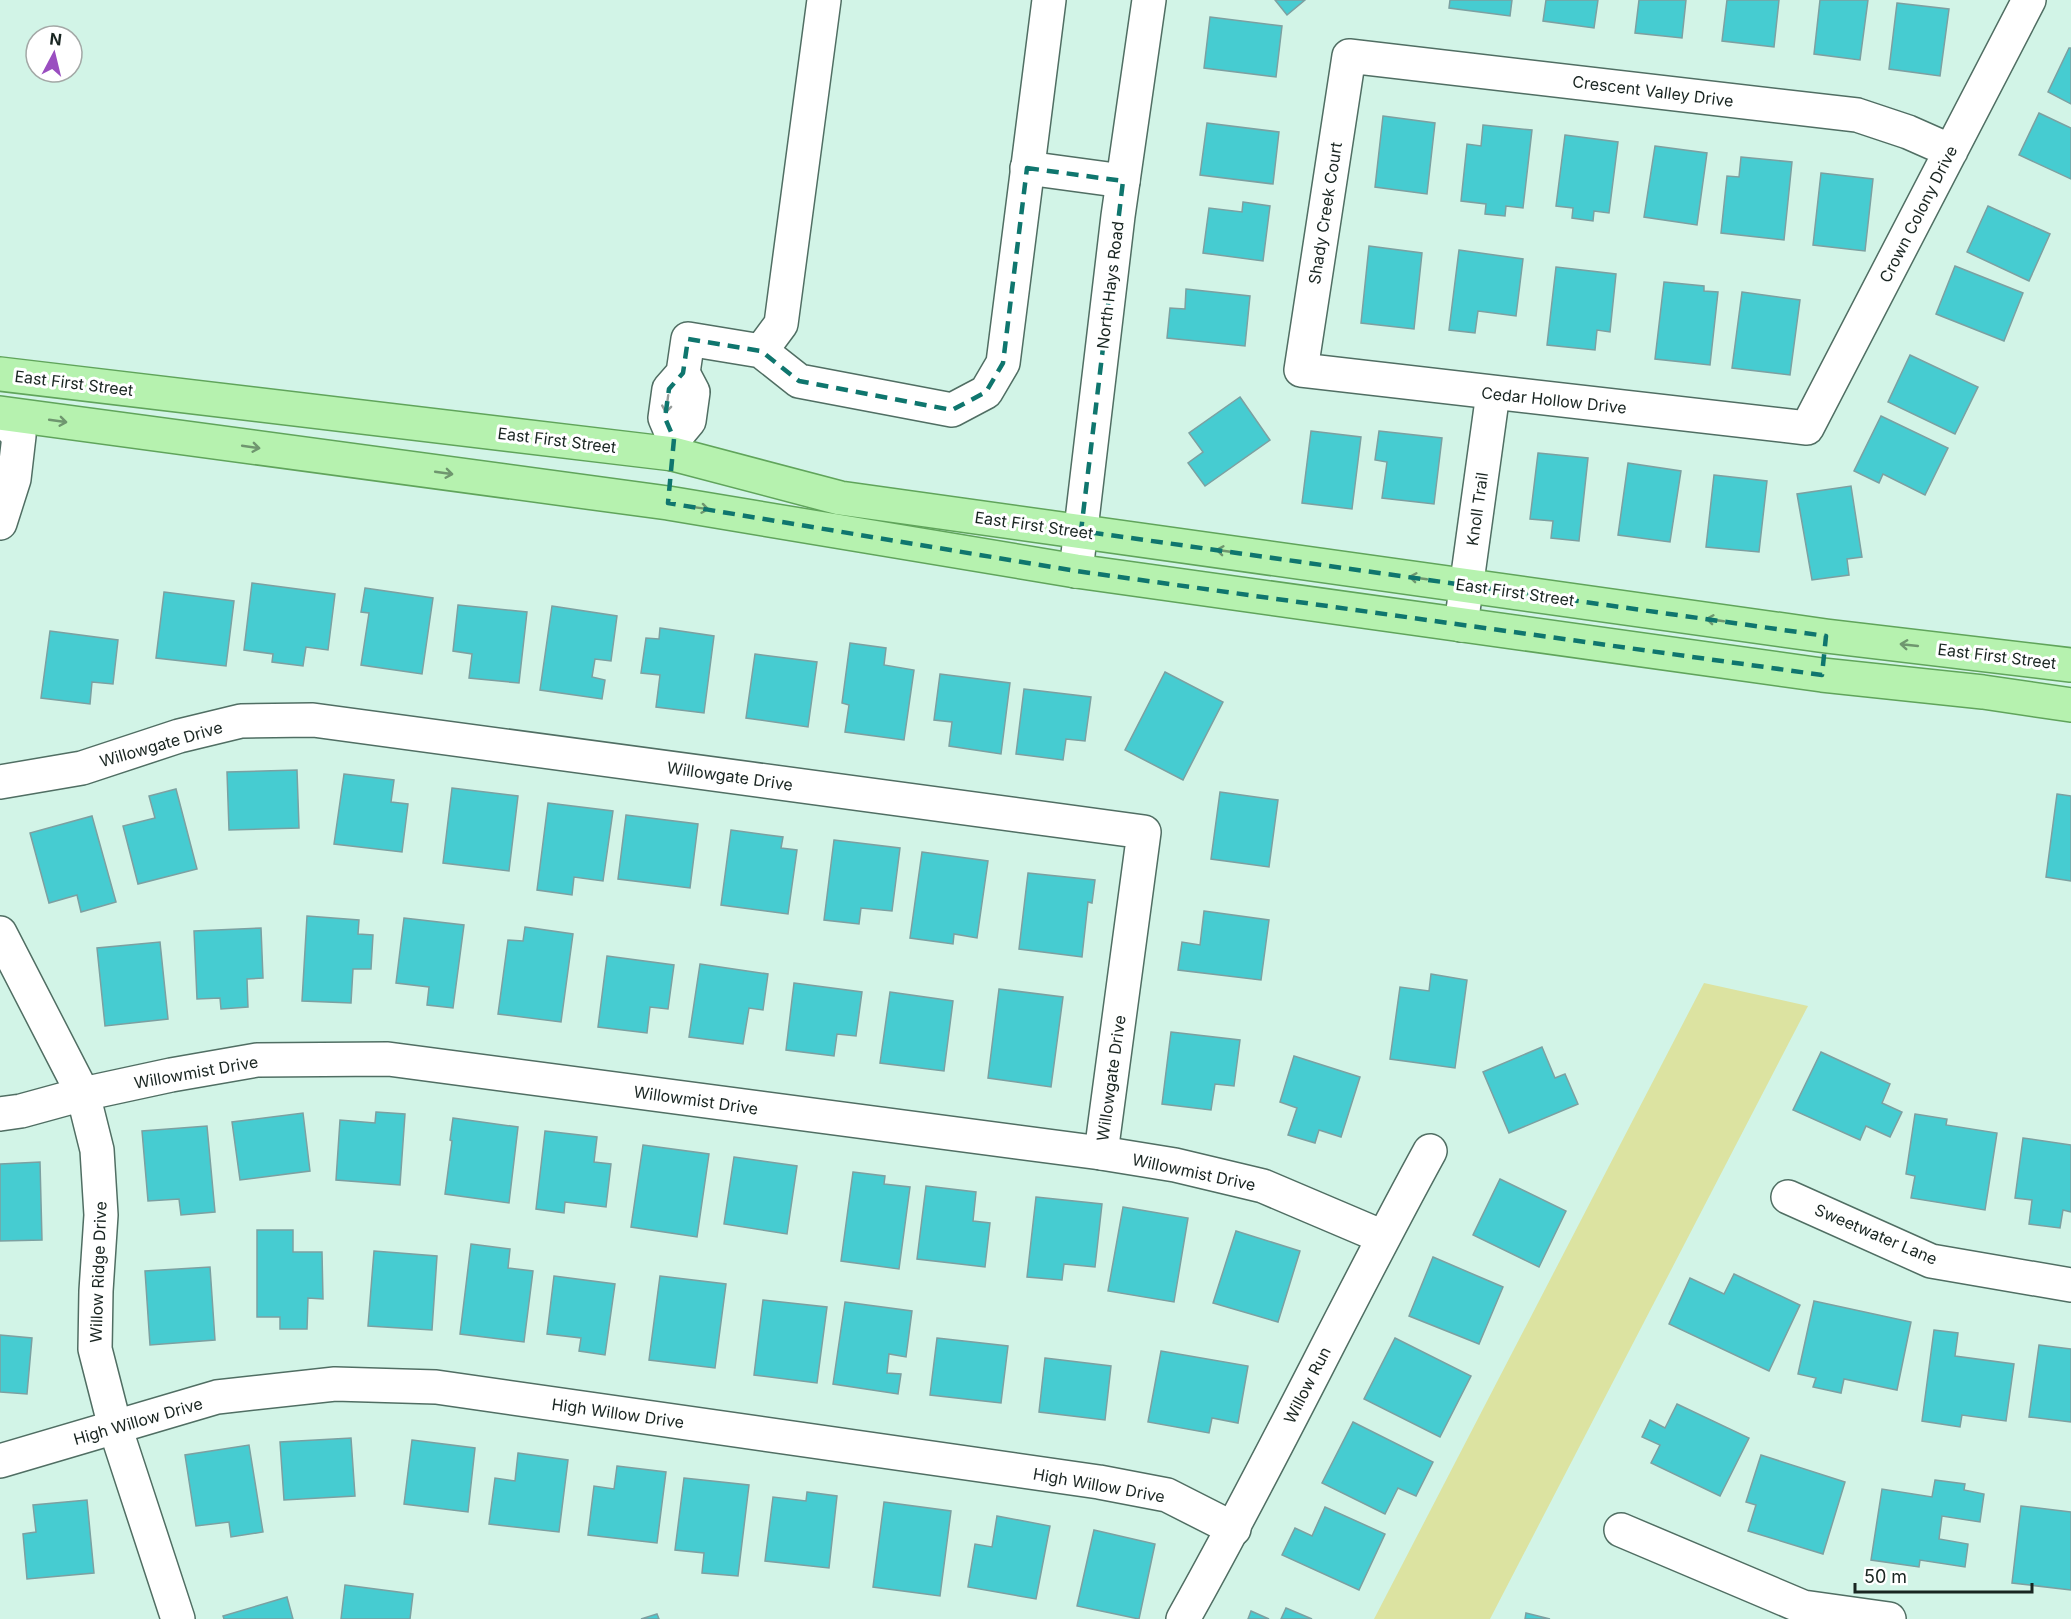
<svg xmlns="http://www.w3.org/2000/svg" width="2071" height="1619" font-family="Inter,sans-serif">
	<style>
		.green { fill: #dce3a1 }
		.building { fill: #46ccd1; stroke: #7ca0a1; stroke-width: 1.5 }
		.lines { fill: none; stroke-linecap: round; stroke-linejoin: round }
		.minor-casing { stroke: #506e63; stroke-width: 36 }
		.major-casing { stroke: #60a45b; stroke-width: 36 }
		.minor { stroke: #fff; stroke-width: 33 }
		.major { stroke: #b6f2af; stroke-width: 33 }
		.oneway { stroke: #989d9b }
		.oneway2 { stroke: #6f966f }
		.marked { fill: none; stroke: #0f766e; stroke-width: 4.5; stroke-dasharray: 12 8; stroke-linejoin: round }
		.labels { text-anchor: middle; stroke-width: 6; stroke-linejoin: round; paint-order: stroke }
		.street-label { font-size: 16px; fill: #192521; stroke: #fff }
	</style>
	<rect width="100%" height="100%" fill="#d2f4e7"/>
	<path class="green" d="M 1704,983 L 1808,1006 L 1490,1619 L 1374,1619 Z"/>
	<g class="building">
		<path d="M 1275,0 L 1305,0 L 1287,15 Z"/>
		<path d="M 1450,0 L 1512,0 L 1510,16 L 1449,8 Z"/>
		<path d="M 1546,0 L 1598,0 L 1594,28 L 1543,21 Z"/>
		<path d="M 1639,0 L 1686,0 L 1682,38 L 1635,33 Z"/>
		<path d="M 1727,0 L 1779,0 L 1774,47 L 1722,41 Z"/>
		<path d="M 1820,0 L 1868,0 L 1860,60 L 1814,54 Z"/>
		<path d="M 1897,3 L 1949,9 L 1940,76 L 1889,69 Z"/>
		<path d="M 1210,17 L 1282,26 L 1276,77 L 1204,68 Z"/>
		<path d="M 2069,48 L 2071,48 L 2071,104 L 2048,92 Z"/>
		<path d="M 2039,113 L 2071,128 L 2071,179 L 2019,155 Z"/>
		<path d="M 1383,116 L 1435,123 L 1427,194 L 1375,187 Z"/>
		<path d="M 1207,123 L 1279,132 L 1273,184 L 1200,175 Z"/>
		<path d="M 1483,125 L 1532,130 L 1523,208 L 1506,206 L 1505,216 L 1485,214 L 1486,204 L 1461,201 L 1467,144 L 1481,146 Z"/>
		<path d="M 1565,135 L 1618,142 L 1609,213 L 1594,211 L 1593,221 L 1572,218 L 1573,208 L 1556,206 Z"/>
		<path d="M 1655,146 L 1707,153 L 1697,225 L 1644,217 Z"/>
		<path d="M 1741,157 L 1792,162 L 1784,240 L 1721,233 L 1727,176 L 1739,177 Z"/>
		<path d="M 1821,173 L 1873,179 L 1865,251 L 1813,245 Z"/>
		<path d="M 1243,202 L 1270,206 L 1263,261 L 1203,253 L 1209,208 L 1242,212 Z"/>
		<path d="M 1988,206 L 2050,234 L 2029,281 L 1967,252 Z"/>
		<path d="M 1369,246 L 1422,253 L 1414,329 L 1361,323 Z"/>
		<path d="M 1459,250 L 1523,259 L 1516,316 L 1478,311 L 1475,333 L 1449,330 Z"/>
		<path d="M 1955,266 L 2023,293 L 2004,341 L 1936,314 Z"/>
		<path d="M 1556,267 L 1616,274 L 1610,332 L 1597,330 L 1595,350 L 1547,345 Z"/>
		<path d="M 1664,282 L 1704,286 L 1704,291 L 1718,292 L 1710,365 L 1655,359 Z"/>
		<path d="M 1186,289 L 1250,296 L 1245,346 L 1167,338 L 1170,308 L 1185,309 Z"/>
		<path d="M 1742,292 L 1800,300 L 1790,375 L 1732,368 Z"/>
		<path d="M 1910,355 L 1978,387 L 1955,434 L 1888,402 Z"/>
		<path d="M 1240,397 L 1270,440 L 1205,486 L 1188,463 L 1203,452 L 1189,433 Z"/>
		<path d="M 1881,416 L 1948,448 L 1925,495 L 1883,474 L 1879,483 L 1854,471 Z"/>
		<path d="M 1311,431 L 1361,437 L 1352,509 L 1302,503 Z"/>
		<path d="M 1379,431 L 1442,438 L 1434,504 L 1382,498 L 1387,462 L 1375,460 Z"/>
		<path d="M 1538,453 L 1588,458 L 1579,541 L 1551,538 L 1553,521 L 1530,519 Z"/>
		<path d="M 1628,463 L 1681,471 L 1670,542 L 1618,535 Z"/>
		<path d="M 1714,475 L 1767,481 L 1759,552 L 1706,547 Z"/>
		<path d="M 1851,486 L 1862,557 L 1847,559 L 1849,575 L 1812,580 L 1797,494 Z"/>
		<path d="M 252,583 L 335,594 L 328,650 L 306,647 L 303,666 L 272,662 L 273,654 L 244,650 Z"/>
		<path d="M 365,588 L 433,598 L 422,674 L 361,665 L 369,613 L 361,612 Z"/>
		<path d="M 164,592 L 234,601 L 226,666 L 156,658 Z"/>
		<path d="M 458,605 L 527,612 L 519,683 L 469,678 L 472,654 L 453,651 Z"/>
		<path d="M 552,606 L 617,616 L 611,661 L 595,659 L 592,677 L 605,680 L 602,699 L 540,690 Z"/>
		<path d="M 660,628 L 714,636 L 704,713 L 656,707 L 660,675 L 641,673 L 646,638 L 659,639 Z"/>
		<path d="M 50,631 L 118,640 L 113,684 L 92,682 L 90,704 L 41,698 Z"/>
		<path d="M 850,643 L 886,648 L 884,665 L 914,670 L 904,740 L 845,732 L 849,705 L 842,703 Z"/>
		<path d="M 755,654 L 817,662 L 808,727 L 746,718 Z"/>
		<path d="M 1165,672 L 1223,702 L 1183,780 L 1125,750 Z"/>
		<path d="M 940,674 L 1010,683 L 1001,754 L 949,746 L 952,722 L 934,720 Z"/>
		<path d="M 1024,689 L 1091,697 L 1085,741 L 1066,739 L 1063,760 L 1016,754 Z"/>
		<path d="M 297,770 L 299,828 L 229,830 L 227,772 Z"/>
		<path d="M 344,774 L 394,780 L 391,802 L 408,804 L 402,852 L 334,844 Z"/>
		<path d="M 452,788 L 518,796 L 509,871 L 443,863 Z"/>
		<path d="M 176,789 L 197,869 L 138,884 L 123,826 L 155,818 L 149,796 Z"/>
		<path d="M 1220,792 L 1278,800 L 1269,867 L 1211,859 Z"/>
		<path d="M 2057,794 L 2071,796 L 2071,881 L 2046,877 Z"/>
		<path d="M 548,803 L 613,811 L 603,881 L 574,877 L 572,895 L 537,890 Z"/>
		<path d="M 626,815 L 698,824 L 690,888 L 618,879 Z"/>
		<path d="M 92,816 L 116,902 L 81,912 L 77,895 L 49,903 L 30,833 Z"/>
		<path d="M 731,830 L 783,837 L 781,848 L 797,850 L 788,914 L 721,905 Z"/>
		<path d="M 834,840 L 900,848 L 892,911 L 861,908 L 859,924 L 824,920 Z"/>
		<path d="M 922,852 L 988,861 L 977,938 L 954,934 L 953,944 L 910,938 Z"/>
		<path d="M 1028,873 L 1095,880 L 1092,903 L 1088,902 L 1082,957 L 1019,949 Z"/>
		<path d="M 1204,911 L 1269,920 L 1261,980 L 1178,970 L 1182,942 L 1200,945 Z"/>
		<path d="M 307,916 L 359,920 L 358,934 L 373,935 L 371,969 L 353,969 L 351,1003 L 302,1001 Z"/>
		<path d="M 404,918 L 464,925 L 453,1008 L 427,1005 L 429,987 L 396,983 Z"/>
		<path d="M 525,927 L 573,934 L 561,1022 L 498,1014 L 508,940 L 523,941 Z"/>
		<path d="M 261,928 L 263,978 L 247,979 L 248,1007 L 221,1009 L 220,998 L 197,999 L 194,931 Z"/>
		<path d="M 160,942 L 168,1019 L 105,1026 L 97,948 Z"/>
		<path d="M 607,956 L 674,965 L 668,1009 L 650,1007 L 647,1033 L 598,1027 Z"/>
		<path d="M 700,964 L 768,974 L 763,1010 L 749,1008 L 743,1044 L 689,1037 Z"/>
		<path d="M 1431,974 L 1467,980 L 1455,1068 L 1390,1059 L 1400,987 L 1429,991 Z"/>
		<path d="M 794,983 L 862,992 L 856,1036 L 837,1034 L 834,1056 L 786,1050 Z"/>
		<path d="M 999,989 L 1063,997 L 1051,1087 L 988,1078 Z"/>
		<path d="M 890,992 L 953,1001 L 944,1071 L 880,1063 Z"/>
		<path d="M 1171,1032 L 1240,1040 L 1234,1086 L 1215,1084 L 1211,1110 L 1162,1104 Z"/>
		<path d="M 1542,1047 L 1555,1078 L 1565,1074 L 1578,1104 L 1509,1133 L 1483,1072 Z"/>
		<path d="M 1821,1052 L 1890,1084 L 1882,1103 L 1902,1112 L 1890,1137 L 1866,1126 L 1860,1140 L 1793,1110 Z"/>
		<path d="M 1294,1056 L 1360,1077 L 1341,1137 L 1319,1130 L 1315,1143 L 1288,1135 L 1297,1108 L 1280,1102 Z"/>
		<path d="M 376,1112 L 405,1114 L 400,1185 L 336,1180 L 340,1120 L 375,1123 Z"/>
		<path d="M 303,1113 L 310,1171 L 240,1180 L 232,1122 Z"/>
		<path d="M 1915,1114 L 1947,1119 L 1946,1125 L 1997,1133 L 1985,1210 L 1911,1198 L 1915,1176 L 1906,1174 Z"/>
		<path d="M 453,1118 L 518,1127 L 509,1203 L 445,1194 L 452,1141 L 450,1140 Z"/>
		<path d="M 207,1126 L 215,1212 L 181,1215 L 179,1199 L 148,1201 L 142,1131 Z"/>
		<path d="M 545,1131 L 597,1137 L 594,1162 L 611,1164 L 606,1207 L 565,1202 L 564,1213 L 536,1209 Z"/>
		<path d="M 2023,1138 L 2071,1145 L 2071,1212 L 2063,1210 L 2060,1228 L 2029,1224 L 2032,1200 L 2015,1198 Z"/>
		<path d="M 643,1145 L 709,1154 L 697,1237 L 631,1227 Z"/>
		<path d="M 734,1157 L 797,1166 L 787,1234 L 724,1224 Z"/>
		<path d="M 40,1162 L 42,1240 L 0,1241 L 0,1164 Z"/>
		<path d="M 853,1172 L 885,1176 L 884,1184 L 910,1187 L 899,1269 L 841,1261 Z"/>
		<path d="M 1500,1179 L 1566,1211 L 1539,1267 L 1473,1235 Z"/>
		<path d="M 926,1186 L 976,1192 L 973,1221 L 990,1223 L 985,1267 L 917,1259 Z"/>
		<path d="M 1036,1197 L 1102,1204 L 1095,1267 L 1064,1264 L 1062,1280 L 1027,1277 Z"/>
		<path d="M 1123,1207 L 1188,1218 L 1174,1302 L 1108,1291 Z"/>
		<path d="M 257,1230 L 293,1230 L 293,1252 L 322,1252 L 323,1299 L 308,1298 L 307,1329 L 280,1329 L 280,1317 L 257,1317 Z"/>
		<path d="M 1236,1231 L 1300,1251 L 1278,1322 L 1213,1303 Z"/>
		<path d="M 471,1244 L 510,1249 L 508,1268 L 533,1271 L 524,1342 L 460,1334 Z"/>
		<path d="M 374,1251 L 437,1256 L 432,1330 L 368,1326 Z"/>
		<path d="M 1433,1257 L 1503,1287 L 1479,1344 L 1409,1316 Z"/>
		<path d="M 210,1267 L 215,1340 L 150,1345 L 145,1271 Z"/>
		<path d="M 1734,1274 L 1800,1305 L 1769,1371 L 1669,1324 L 1690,1278 L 1724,1294 Z"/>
		<path d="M 554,1276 L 615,1284 L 605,1355 L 579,1351 L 581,1338 L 547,1334 Z"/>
		<path d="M 660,1276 L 726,1284 L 715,1368 L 649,1360 Z"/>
		<path d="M 763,1300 L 827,1307 L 817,1383 L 754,1375 Z"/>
		<path d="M 1814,1301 L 1911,1322 L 1897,1390 L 1844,1379 L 1841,1393 L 1813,1387 L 1816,1378 L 1798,1374 Z"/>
		<path d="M 845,1302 L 912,1311 L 906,1357 L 889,1354 L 887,1373 L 901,1374 L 898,1394 L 833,1384 Z"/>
		<path d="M 1934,1330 L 1958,1333 L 1955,1356 L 2014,1364 L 2006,1421 L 1962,1415 L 1960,1427 L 1922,1421 Z"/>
		<path d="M 0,1335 L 32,1338 L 27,1394 L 0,1392 Z"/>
		<path d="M 937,1338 L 1008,1346 L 1001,1403 L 930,1395 Z"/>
		<path d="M 1395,1338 L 1471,1376 L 1440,1437 L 1364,1399 Z"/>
		<path d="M 2039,1345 L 2071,1349 L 2071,1422 L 2029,1417 Z"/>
		<path d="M 1161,1351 L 1248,1366 L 1238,1423 L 1212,1418 L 1209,1433 L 1148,1422 Z"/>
		<path d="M 1045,1358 L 1111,1366 L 1105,1420 L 1039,1412 Z"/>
		<path d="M 1677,1404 L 1749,1438 L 1720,1496 L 1651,1463 L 1660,1445 L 1642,1437 L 1650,1420 L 1665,1428 Z"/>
		<path d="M 1353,1422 L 1433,1462 L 1416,1496 L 1398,1488 L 1385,1514 L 1322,1483 Z"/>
		<path d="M 351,1438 L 355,1496 L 284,1500 L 280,1442 Z"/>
		<path d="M 412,1440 L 475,1448 L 468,1512 L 404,1504 Z"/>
		<path d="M 249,1445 L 263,1532 L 231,1537 L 229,1522 L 196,1526 L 185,1455 Z"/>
		<path d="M 518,1453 L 568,1460 L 559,1532 L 489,1524 L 495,1478 L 515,1481 Z"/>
		<path d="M 1761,1455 L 1845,1482 L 1823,1554 L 1748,1531 L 1756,1505 L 1746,1502 Z"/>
		<path d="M 617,1466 L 666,1472 L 657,1543 L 588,1535 L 594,1486 L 614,1489 Z"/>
		<path d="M 684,1478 L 749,1485 L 738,1576 L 702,1573 L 704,1553 L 675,1550 Z"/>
		<path d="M 1935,1480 L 1965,1484 L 1964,1490 L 1984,1494 L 1980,1522 L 1942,1516 L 1939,1539 L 1968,1544 L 1965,1567 L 1920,1560 L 1919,1567 L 1871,1560 L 1882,1489 L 1932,1497 Z"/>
		<path d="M 807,1492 L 837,1496 L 829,1568 L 765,1561 L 773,1497 L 806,1501 Z"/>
		<path d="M 87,1500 L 94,1573 L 27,1579 L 23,1534 L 36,1532 L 33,1505 Z"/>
		<path d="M 884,1502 L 951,1511 L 940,1596 L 873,1587 Z"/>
		<path d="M 2021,1506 L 2071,1512 L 2071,1590 L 2012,1583 Z"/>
		<path d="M 1325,1507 L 1385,1534 L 1359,1590 L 1282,1555 L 1295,1528 L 1312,1536 Z"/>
		<path d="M 997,1516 L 1050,1526 L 1036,1599 L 968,1587 L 975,1544 L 992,1547 Z"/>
		<path d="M 1094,1530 L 1155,1544 L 1139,1619 L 1077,1606 Z"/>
		<path d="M 345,1585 L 413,1594 L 410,1619 L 341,1619 Z"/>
		<path d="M 287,1597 L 293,1619 L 224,1619 L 223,1616 Z"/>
		<path d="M 1286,1608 L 1312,1619 L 1281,1619 Z"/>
		<path d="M 1251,1611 L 1269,1619 L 1248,1619 Z"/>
		<path d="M 1526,1613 L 1550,1619 L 1525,1619 Z"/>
		<path d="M 657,1614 L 659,1619 L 641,1619 Z"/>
	</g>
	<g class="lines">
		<g class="minor-casing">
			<g id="minor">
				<path d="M 1951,151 L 1908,132 L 1857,115 L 1349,56 L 1301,370 L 1807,428 L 2029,0"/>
				<path d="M 1027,168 L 1123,181"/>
				<path d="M 761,351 L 781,324 L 824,0"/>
				<path d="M 0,416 L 19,436 L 14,479 L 0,523"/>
				<path d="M 674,439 L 689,421 L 693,392 L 683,373"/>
				<path d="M 673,454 L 674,439 L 665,418 L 669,389 L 683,373 L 688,339 L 761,351 L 799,381 L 952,410 L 986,392 L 1003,363 L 1049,0"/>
				<path d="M 1076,571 L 1118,216 L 1149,0"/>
				<path d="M 1461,625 L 1493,393"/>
				<path d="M 0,782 L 82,768 L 179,736 L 241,721 L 313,720 L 1144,832 L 1101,1153"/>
				<path d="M 0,933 L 83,1094 L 97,1150 L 101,1215 L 96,1291 L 95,1349 L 115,1427 L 178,1619"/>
				<path d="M 0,1114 L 21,1111 L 83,1094 L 171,1075 L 257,1060 L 388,1059 L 1101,1153 L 1175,1165 L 1263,1186 L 1383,1237"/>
				<path d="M 1788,1197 L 1931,1261 L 2071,1285"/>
				<path d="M 0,1461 L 217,1397 L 335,1384 L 436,1387 L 1099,1482 L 1167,1495 L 1234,1529"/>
				<path d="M 1621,1530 L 1803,1607 L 1889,1619"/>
				<path d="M 1183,1619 C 1270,1465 1345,1306 1430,1151"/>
			</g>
		</g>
		<g class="major-casing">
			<g id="major">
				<path d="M 0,374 L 673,454 L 840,498 L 1826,636 L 2071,665"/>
				<path d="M 0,413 L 668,503 L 1076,571 L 1822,675 L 1983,692 L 2071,705"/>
			</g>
		</g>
		<use href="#minor" class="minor"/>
		<use href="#major" class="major"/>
	</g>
	<defs><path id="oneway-shaft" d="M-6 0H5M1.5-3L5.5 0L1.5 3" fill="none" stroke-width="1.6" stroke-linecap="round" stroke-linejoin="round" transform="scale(1.5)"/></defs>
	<use class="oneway" href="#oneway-shaft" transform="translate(667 404) rotate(98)"/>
	<g class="oneway2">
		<use href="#oneway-shaft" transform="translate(58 421) rotate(8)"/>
		<use href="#oneway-shaft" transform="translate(251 447) rotate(8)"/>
		<use href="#oneway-shaft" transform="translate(444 473) rotate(8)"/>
		<use href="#oneway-shaft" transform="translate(700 508) rotate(9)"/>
		<use href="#oneway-shaft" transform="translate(1225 551) rotate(-172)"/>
		<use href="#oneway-shaft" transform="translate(1418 578) rotate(-172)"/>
		<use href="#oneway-shaft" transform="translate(1715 620) rotate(-172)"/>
		<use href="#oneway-shaft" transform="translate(1909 645) rotate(-174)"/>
	</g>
	<path class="marked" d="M 1027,168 L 1123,181 L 1081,531 L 1826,636 L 1822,675 L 1076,571 L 668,503 L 674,439 L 665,418 L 669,389 L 683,373 L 688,339 L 761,351 L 799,381 L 952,410 L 986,392 L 1003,363 Z"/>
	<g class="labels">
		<g class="street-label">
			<text transform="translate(1653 91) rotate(7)" y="6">Crescent Valley Drive</text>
			<text transform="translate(1325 213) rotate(-81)" y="6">Shady Creek Court</text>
			<text transform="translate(1918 214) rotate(-63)" y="6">Crown Colony Drive</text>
			<text transform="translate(1110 285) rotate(-83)" y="6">North Hays Road</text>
			<text transform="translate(74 383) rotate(7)" y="6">East First Street</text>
			<text transform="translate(1554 400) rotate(6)" y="6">Cedar Hollow Drive</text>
			<text transform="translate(557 440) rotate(7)" y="6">East First Street</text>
			<text transform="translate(1477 509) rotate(-82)" y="6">Knoll Trail</text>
			<text transform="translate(1034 525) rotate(8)" y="6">East First Street</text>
			<text transform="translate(1515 592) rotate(8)" y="6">East First Street</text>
			<text transform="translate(1997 656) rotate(7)" y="6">East First Street</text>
			<text transform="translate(161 744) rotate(-16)" y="6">Willowgate Drive</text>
			<text transform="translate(730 776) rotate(8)" y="6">Willowgate Drive</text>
			<text transform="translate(196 1072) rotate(-10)" y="6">Willowmist Drive</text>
			<text transform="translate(1111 1078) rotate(-82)" y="6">Willowgate Drive</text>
			<text transform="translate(696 1100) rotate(8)" y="6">Willowmist Drive</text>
			<text transform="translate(1194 1172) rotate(12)" y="6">Willowmist Drive</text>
			<text transform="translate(1876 1234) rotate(23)" y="6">Sweetwater Lane</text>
			<text transform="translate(98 1272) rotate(-88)" y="6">Willow Ridge Drive</text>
			<text transform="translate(1307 1385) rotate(-63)" y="6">Willow Run</text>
			<text transform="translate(618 1413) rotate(8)" y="6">High Willow Drive</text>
			<text transform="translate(138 1421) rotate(-16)" y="6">High Willow Drive</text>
			<text transform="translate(1099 1485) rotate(10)" y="6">High Willow Drive</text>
		</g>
	</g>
	<g transform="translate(54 54) rotate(7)"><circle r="28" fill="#ffffff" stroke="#a3a8a6" stroke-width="1.5"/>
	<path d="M0-4.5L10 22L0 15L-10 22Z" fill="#9a4ec0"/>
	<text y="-9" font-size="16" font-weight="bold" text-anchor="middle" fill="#192521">N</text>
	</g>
	<path d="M1855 1583v9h177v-9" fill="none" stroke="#192521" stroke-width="3"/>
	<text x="1864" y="1583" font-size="18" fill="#192521" stroke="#ffffff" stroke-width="4.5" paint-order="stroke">50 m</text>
</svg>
